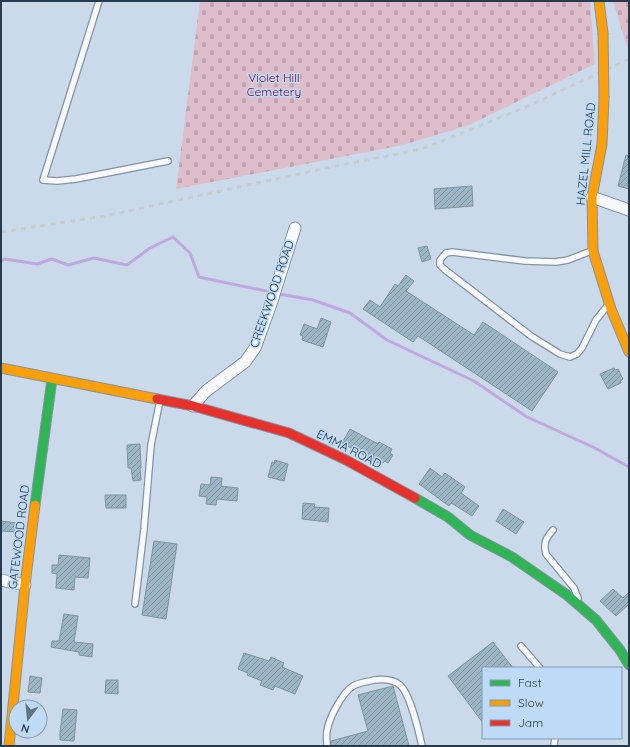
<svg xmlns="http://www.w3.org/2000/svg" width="630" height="747" font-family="Quicksand,sans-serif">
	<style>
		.cemetery { fill: url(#cemetery-stones) }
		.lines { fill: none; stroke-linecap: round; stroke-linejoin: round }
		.stream { stroke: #bfa8df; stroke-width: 3 }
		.building { fill: url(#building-hatch); stroke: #7e939f }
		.lane-casing { stroke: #8492a1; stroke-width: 8 }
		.street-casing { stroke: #8492a1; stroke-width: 13 }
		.fast-casing { stroke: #8492a1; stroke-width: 11 }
		.slow-casing { stroke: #8492a1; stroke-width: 11 }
		.jam-casing { stroke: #8492a1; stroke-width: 11 }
		.lane { stroke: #f7f9fc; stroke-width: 5.5 }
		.street { stroke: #f7f9fc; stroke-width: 11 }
		.fast { stroke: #30b455; stroke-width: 9 }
		.slow { stroke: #ff9f0a; stroke-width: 9 }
		.jam { stroke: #e5322d; stroke-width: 9 }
		.rail { stroke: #c7ccd0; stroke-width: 3; stroke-dasharray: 5 5; stroke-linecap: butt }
		.slow-bridge-casing { stroke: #8492a1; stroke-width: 11; stroke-linecap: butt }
		.slow-bridge { stroke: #ff9f0a; stroke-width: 9 }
		.labels { text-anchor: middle; stroke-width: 3; stroke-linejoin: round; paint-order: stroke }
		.park-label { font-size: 12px; fill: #73052d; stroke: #bedaf7 }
		.street-label { font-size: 12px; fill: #283b4e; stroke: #bedaf7 }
	</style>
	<defs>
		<pattern id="cemetery-stones" width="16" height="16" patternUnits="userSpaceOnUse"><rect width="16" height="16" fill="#dfbecc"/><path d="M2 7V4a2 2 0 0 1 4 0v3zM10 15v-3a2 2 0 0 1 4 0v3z" fill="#bfa4b1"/></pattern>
		<pattern id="building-hatch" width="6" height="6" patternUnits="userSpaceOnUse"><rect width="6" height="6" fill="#9cb6c5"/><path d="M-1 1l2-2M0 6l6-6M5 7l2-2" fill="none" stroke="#7f95a2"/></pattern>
	</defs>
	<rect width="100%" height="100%" fill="#cbdaea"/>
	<g class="cemetery">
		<path d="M 200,1 L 590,1 L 595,64 L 469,125 L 403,145 L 176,189 Z"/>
		<path d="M 613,1 L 629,1 L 629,46 L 627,47 Z"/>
	</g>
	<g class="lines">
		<g class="stream">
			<path d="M 1,261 L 5,259 L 37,264 L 52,259 L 68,265 L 94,258 L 127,265 L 150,248 L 173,237 L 190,253 L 199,277 L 266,291"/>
			<path d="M 279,294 L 313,300 L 350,313 L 387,340 L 474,381 L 527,417 L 593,447 L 629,467"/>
		</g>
	</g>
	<g class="building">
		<path d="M 626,155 L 629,156 L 629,189 L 618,186 Z"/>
		<path d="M 472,186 L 473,206 L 435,209 L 434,189 Z"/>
		<path d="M 427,246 L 431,259 L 422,262 L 418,248 Z"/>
		<path d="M 406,275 L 414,281 L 406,291 L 474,335 L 483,322 L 558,372 L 532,411 L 418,336 L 413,342 L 363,309 L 370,300 L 380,307 L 395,284 L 398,286 Z"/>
		<path d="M 321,318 L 331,322 L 323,347 L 302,340 L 303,336 L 300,335 L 304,324 L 317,329 Z"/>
		<path d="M 614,368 L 615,370 L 618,369 L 623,379 L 620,381 L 621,383 L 608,389 L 600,374 Z"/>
		<path d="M 350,429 L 378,444 L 379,442 L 392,449 L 390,453 L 393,455 L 388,463 L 385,461 L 383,463 L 381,462 L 380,464 L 342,443 Z"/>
		<path d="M 140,444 L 141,468 L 140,468 L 141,480 L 133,481 L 131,468 L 128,468 L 127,445 Z"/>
		<path d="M 275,460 L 288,464 L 284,481 L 268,477 L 272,462 L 274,463 Z"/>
		<path d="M 430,468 L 442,477 L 445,473 L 465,487 L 461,493 L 479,506 L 472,516 L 453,504 L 451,503 L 449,506 L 419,484 Z"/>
		<path d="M 211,477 L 222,478 L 221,486 L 238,488 L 237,501 L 217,499 L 216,505 L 206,504 L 207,497 L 199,496 L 201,484 L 210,485 Z"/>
		<path d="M 105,495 L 126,495 L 126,508 L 106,508 Z"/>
		<path d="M 303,503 L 315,504 L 314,507 L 329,508 L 328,522 L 302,519 Z"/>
		<path d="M 503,509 L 524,522 L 516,534 L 496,521 Z"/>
		<path d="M 1,521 L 17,523 L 16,532 L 1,531 Z"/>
		<path d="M 154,541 L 177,544 L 166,619 L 142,615 Z"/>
		<path d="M 59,555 L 90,558 L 88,578 L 75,577 L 74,590 L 56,588 L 57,574 L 52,573 L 52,565 L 58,565 Z"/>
		<path d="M 613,589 L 623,598 L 629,592 L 629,604 L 616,616 L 600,601 Z"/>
		<path d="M 64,614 L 78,616 L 74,642 L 93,644 L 92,657 L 79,655 L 79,652 L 51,647 L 52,641 L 59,641 Z"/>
		<path d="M 493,642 L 513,668 L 483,668 L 483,723 L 448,676 Z"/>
		<path d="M 244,653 L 269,661 L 271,657 L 284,663 L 282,667 L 303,676 L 295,694 L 275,686 L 273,690 L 260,685 L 262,681 L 247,675 L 248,673 L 238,669 Z"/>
		<path d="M 30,676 L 42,678 L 40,693 L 28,692 Z"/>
		<path d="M 106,680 L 118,680 L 118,694 L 105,693 Z"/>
		<path d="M 393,686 L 409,746 L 331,746 L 331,741 L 368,731 L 358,695 Z"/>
		<path d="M 63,709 L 77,710 L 74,741 L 60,740 L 60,732 Z"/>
	</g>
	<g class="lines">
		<g class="lane-casing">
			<g id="lane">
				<path d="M 99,1 L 43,180 L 57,181 L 76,179 L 168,161"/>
				<path d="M 591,251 L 568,260 L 556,262 L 525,261 L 452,252 L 446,253 L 440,260 L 440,265 L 444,269 L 531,336 L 560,354 L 570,357 L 577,354 L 582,348 L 596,320 L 608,305"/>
				<path d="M 553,530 C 546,538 543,543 546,554 L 574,588 L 578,598"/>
				<path d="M 135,604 L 144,529 L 151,445 L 160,400"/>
				<path d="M 521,646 L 540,668"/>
				<path d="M 327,746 C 327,741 326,735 327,731 C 329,718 342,693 353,686 C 360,682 367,682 374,680 C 382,679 393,679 400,685 C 410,694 419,732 422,746"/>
				<path d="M 554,746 L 555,738"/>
			</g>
		</g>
		<g class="street-casing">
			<g id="street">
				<path d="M 592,197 L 629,210"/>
				<path d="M 193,406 L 206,391 L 245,362 L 255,348 L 271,304 L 295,228"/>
				<path d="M 1,580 L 25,585"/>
			</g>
		</g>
		<g class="fast-casing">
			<g id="fast">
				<path d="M 415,498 L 448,517 L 470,535 L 512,557 L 567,595 L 596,620 L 620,650 L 629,665"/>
				<path d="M 35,505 L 52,379"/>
			</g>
		</g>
		<g class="slow-casing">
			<g id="slow">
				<path d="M 599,1 L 603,33"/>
				<path d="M 604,98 L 602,144 L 592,197 L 593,251 L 611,309 L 629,352"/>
				<path d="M 1,368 L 157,399"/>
				<path d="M 9,746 L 25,585 L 35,505"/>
			</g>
		</g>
		<g class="jam-casing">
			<path id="jam" d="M 157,399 L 193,406 L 289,433 L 346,460 L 415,498"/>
		</g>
		<use href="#lane" class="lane"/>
		<use href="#street" class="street"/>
		<use href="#fast" class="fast"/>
		<use href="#slow" class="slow"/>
		<use href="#jam" class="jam"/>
		<path class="rail" d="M 1,232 L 105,216 L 331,167 L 422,149 L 526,107 L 629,59"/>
		<g class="slow-bridge-casing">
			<path id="slow-bridge" d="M 603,33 L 604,98"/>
		</g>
		<use href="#slow-bridge" class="slow-bridge"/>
	</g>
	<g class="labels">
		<g class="park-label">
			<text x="274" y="82">Violet Hill<tspan x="274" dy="14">Cemetery</tspan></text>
		</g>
		<g class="street-label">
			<text transform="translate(586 154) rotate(-84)" y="4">HAZEL MILL ROAD</text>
			<text transform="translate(272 294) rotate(-71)" y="4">CREEKWOOD ROAD</text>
			<text transform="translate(349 449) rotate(27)" y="4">EMMA ROAD</text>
			<text transform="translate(19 537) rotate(-83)" y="4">GATEWOOD ROAD</text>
		</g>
	</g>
	<rect width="630" height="747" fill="none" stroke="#283b4e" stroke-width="4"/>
	<rect x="482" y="667" width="140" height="72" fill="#bedaf7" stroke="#829ab3"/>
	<rect x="490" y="680" width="20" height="6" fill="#30b455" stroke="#829ab3"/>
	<text x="518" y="687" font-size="12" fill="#283b4e">Fast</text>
	<rect x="490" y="700" width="20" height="6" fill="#ff9f0a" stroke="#829ab3"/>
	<text x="518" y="707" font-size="12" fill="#283b4e">Slow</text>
	<rect x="490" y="720" width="20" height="6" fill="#e5322d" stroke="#829ab3"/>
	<text x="518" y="727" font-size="12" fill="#283b4e">Jam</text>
	<g transform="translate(28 719) rotate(196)"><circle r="19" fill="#bedaf7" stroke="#829ab3"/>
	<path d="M0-3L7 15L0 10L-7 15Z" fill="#617385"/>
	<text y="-6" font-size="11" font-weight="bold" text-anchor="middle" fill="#283b4e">N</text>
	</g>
</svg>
